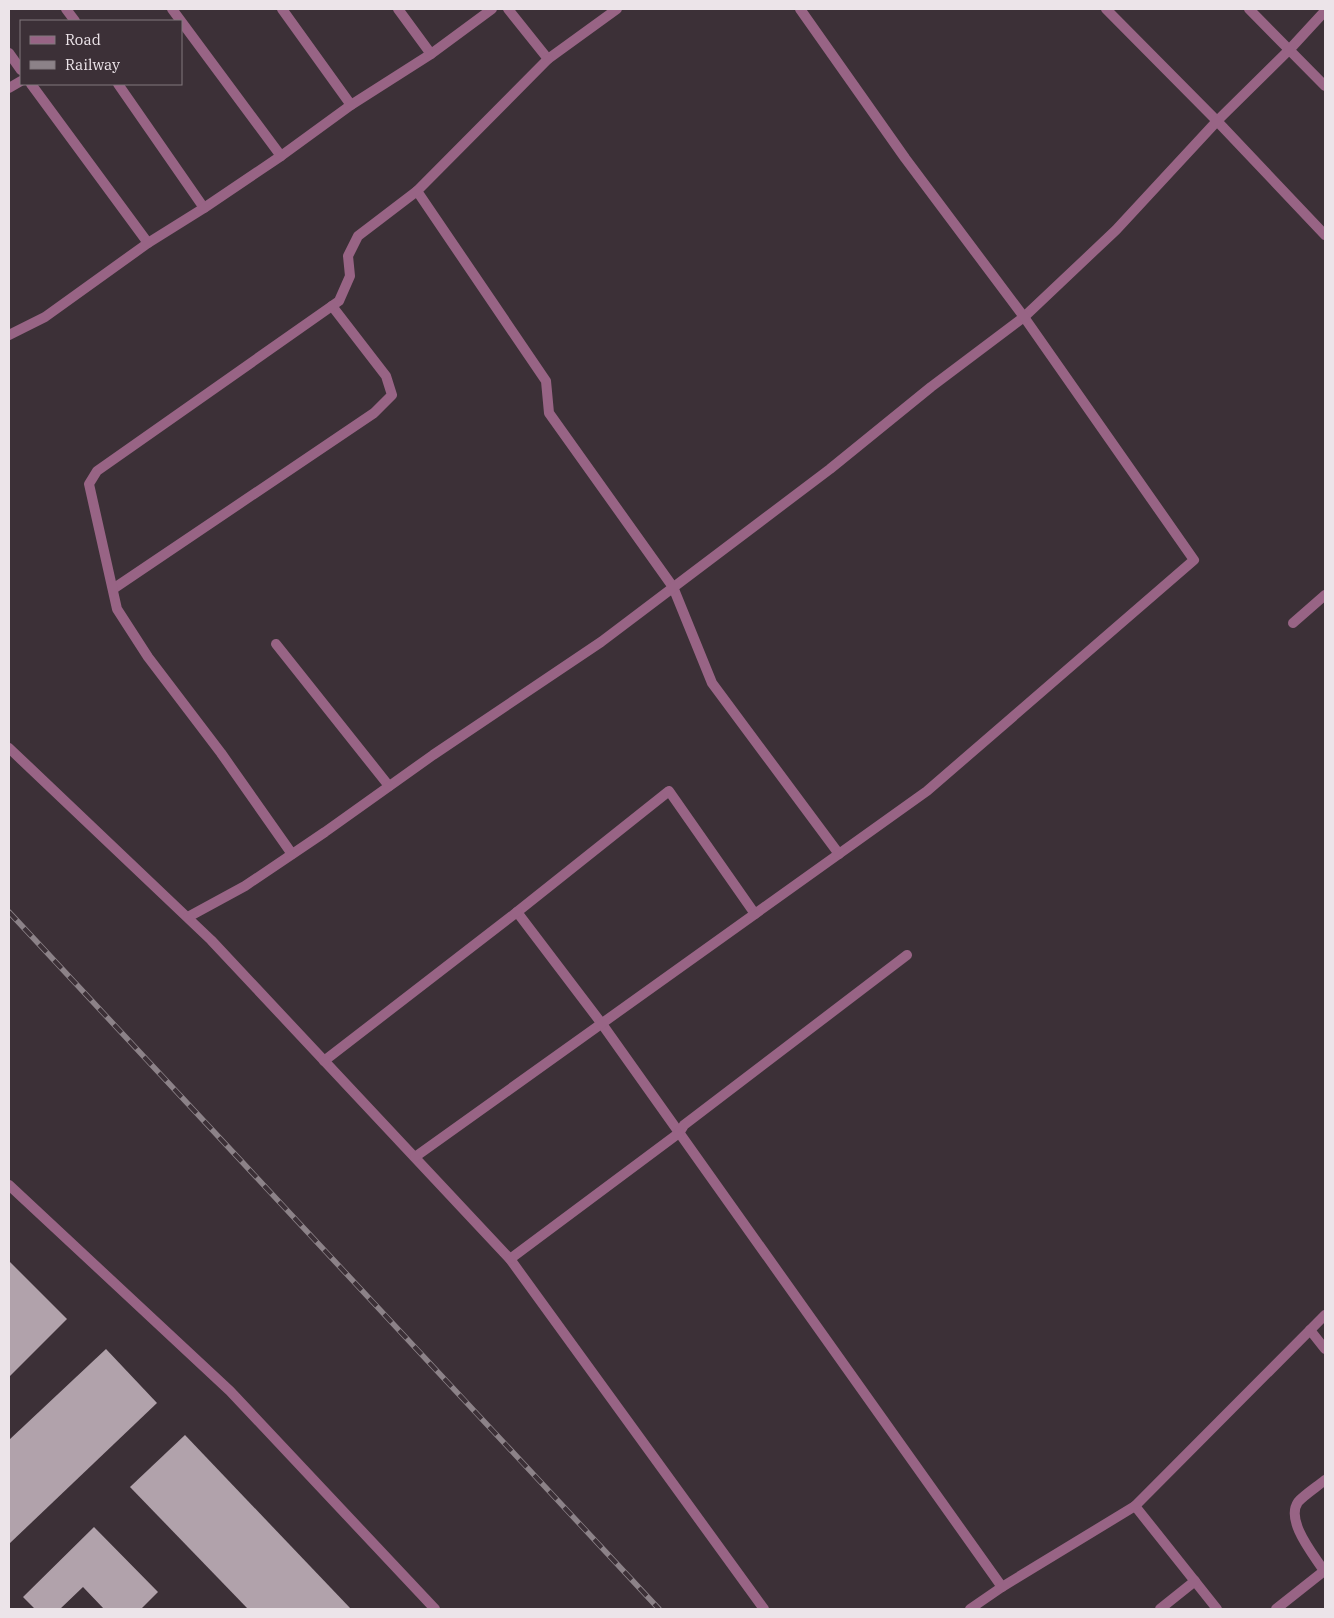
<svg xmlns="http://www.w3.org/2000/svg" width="1334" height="1618" font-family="'IBM Plex Serif',serif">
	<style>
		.building { fill: #b1a2ab }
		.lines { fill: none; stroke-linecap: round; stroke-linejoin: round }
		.minor { stroke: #986485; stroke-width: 10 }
		.rail-casing { stroke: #8c8288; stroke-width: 5.5 }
		.rail { stroke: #3c3037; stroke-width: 4; stroke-dasharray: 11; stroke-linecap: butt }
	</style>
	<rect width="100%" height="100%" fill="#3c3037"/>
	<g class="building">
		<path d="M 9,1261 L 67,1319 L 9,1377 Z"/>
		<path d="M 106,1349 L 157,1403 L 9,1544 L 9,1440 Z"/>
		<path d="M 185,1435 L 351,1609 L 248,1609 L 130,1487 Z"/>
		<path d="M 94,1527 L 158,1592 L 141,1609 L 104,1609 L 83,1587 L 60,1609 L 35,1609 L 23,1597 Z"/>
	</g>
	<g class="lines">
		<g class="minor">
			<path d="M 66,9 L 75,21"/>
			<path d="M 172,9 L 281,156"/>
			<path d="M 282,9 L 351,105"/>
			<path d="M 398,9 L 431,54"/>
			<path d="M 508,9 L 548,59 L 617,9"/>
			<path d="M 1106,9 L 1217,121 L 1325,235"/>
			<path d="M 1249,9 L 1325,86"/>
			<path d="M 9,53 L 21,70"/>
			<path d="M 548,59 L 417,191 L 546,381 L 549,413 L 673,587 L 712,683 L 839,854"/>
			<path d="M 31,84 L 148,243"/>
			<path d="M 118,84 L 204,208"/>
			<path d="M 9,88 L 21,81"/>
			<path d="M 9,335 L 45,317 L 148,243 L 204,208 L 281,156 L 351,105 L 431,54 L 492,9"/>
			<path d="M 113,589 L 374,413 L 392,395 L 386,376 L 332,306"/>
			<path d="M 1293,623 L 1325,595"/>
			<path d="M 276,644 L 389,786"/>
			<path d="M 9,748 L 211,940 L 510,1259 L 764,1609"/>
			<path d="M 292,854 L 221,753 L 148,657 L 117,609 L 89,484 L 97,471 L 339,301 L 350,276 L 348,256 L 358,236 L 417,191"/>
			<path d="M 755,914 L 669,791 L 517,912 L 602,1024 L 1002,1587"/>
			<path d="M 188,917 L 245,886 L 325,832 L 433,755 L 601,642 L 830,469 L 931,387 L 1024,317 L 1116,230 L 1217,121 L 1290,49 L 1325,11"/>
			<path d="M 324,1061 L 517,912"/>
			<path d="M 415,1157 L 927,791 L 1194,560 L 1024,317 L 905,158 L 800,9"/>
			<path d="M 9,1185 L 230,1391 L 435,1609"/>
			<path d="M 510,1259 L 679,1133 L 684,1125 L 907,955"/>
			<path d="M 1310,1330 L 1325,1349"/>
			<path d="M 1135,1506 L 1217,1609"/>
			<path d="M 970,1609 L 1002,1587 L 1135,1506 L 1325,1315"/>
			<path d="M 1160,1609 L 1195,1581"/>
			<path d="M 1276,1609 L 1324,1571 C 1314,1555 1285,1521 1298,1502 C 1304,1495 1318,1486 1325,1480"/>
		</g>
		<g class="rail-casing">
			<path id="rail" d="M 9,912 L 659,1609"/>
		</g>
		<use href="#rail" class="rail"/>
	</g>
	<rect width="1334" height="1618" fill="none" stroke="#ece4e9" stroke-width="20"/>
	<rect x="20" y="20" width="162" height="65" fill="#3c3037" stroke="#82787e"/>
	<rect x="30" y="36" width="25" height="8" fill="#986485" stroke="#82787e"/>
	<text x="65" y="45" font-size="15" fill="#ece4e9">Road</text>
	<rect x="30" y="61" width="25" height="8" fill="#8c8288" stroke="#82787e"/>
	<text x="65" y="70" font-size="15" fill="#ece4e9">Railway</text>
</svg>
